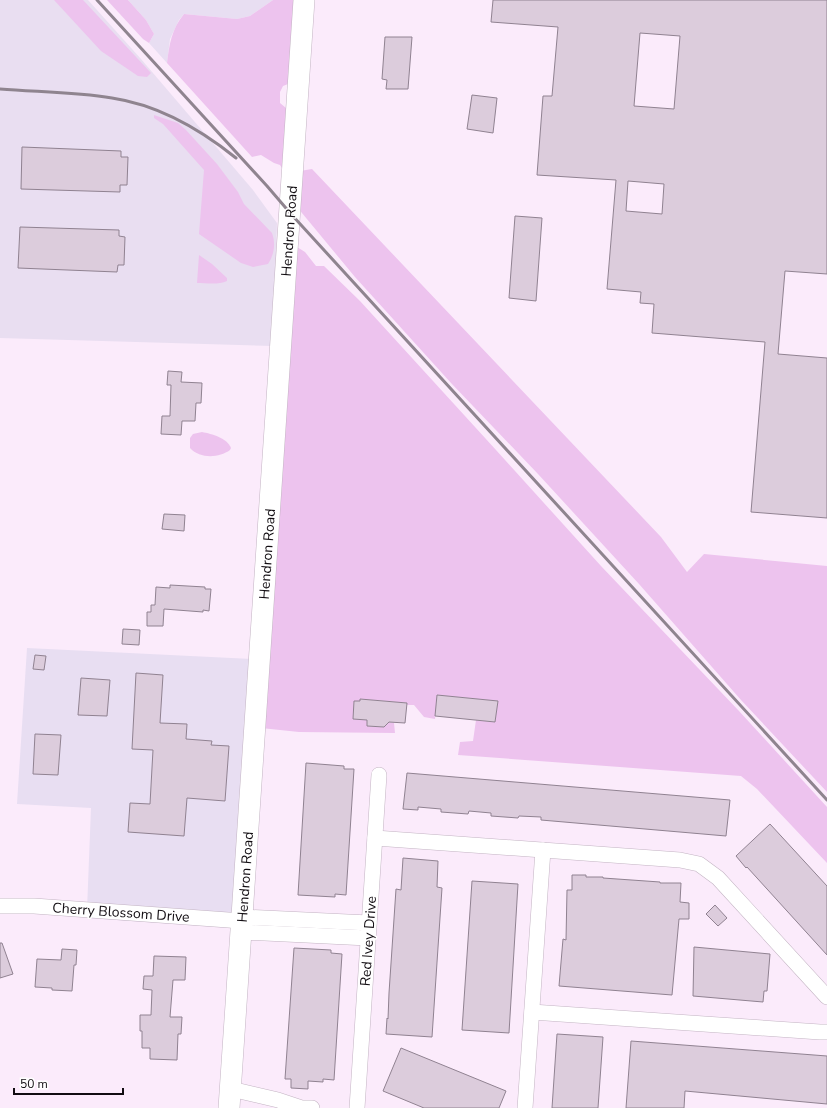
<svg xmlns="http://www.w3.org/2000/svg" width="827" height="1108" font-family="'Nunito Sans',sans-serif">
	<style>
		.commercial { fill: #e8def2 }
		.industrial { fill: #e9def1 }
		.green { fill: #edc3ee }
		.building { fill: #dcccdc; stroke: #908291; fill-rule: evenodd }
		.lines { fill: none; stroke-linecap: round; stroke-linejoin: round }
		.street-casing { stroke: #c3b4c3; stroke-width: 16 }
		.secondary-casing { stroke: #c3b4c3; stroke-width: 22 }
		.street { stroke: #fff; stroke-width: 15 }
		.secondary { stroke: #fff; stroke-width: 21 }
		.rail { stroke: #8f848f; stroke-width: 3 }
		.labels { text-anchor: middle; stroke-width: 3; stroke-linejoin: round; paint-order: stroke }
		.street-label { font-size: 14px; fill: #110c11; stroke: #fff }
	</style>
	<rect width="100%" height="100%" fill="#fbebfb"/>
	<g class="commercial">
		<path d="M 128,0 L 273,0 L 250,16 L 237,19 L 184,14 L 179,20 L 170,39 L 167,63 L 149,43 L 154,34 L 146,20 Z"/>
		<path d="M 27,648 L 252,659 L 233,928 L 88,918 L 87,910 L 91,808 L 17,804 Z"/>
	</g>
	<path class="industrial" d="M 0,0 L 88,0 L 141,59 L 253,190 L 277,223 L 273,346 L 0,338 Z"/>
	<g class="green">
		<path d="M 54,0 L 83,0 L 151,73 L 147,77 L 138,76 L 101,51 Z"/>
		<path d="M 107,0 L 128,0 L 146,20 L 154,34 L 149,43 L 143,39 Z"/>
		<path d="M 273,0 L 296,0 L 289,79 L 288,84 L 283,86 L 280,92 L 280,103 L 286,108 L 288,119 L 284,171 L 280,165 L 274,163 L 261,155 L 252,157 L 167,63 C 169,45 172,28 184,14 L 237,19 L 250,16 Z"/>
		<path d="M 154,115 L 178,123 L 186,130 L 217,164 L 238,192 L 244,204 L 272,233 C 276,244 274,255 268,264 L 253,267 L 241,263 L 199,234 L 204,170 L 163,124 L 154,118 Z"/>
		<path d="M 312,169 L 661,537 L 687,572 L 704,554 L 827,566 L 827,792 L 741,700 L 639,584 L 538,474 L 451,383 L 355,277 L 297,207 L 300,171 Z"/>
		<path d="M 297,247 L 305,252 L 316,266 L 324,266 L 360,301 L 496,450 L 601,566 L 739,711 L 827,807 L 827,863 L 757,789 L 741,776 L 458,755 L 460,742 L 473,741 L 476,720 L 495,722 L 497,701 L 437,695 L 435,719 L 424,717 L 414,705 L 407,705 L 407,703 L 361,699 L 360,701 L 354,701 L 353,719 L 367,720 L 367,726 L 381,727 L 389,722 L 394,723 L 395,733 L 299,732 L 261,728 Z"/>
		<path d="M 199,255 L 212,264 L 227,278 L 227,281 C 219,285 206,283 197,283 Z"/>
		<path d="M 202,432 C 212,434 227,438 231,448 L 230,450 C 219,458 200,459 190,448 L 190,438 L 193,434 Z"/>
	</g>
	<g class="building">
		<path d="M 493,0 L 827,0 L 827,274 L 785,271 L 778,354 L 827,358 L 827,518 L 751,512 L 765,342 L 652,333 L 654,304 L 640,303 L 641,292 L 607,289 L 616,180 L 537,175 L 543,96 L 552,96 L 558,27 L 491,22 ZM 640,33 L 680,36 L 674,109 L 634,106 ZM 628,181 L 664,184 L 662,214 L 626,211 Z"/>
		<path d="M 385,37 L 412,37 L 408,89 L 386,89 L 387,80 L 382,79 Z"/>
		<path d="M 472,95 L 497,98 L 493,133 L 467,129 Z"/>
		<path d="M 22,147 L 121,151 L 121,157 L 128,157 L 127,185 L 120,185 L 120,192 L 21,189 Z"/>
		<path d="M 515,216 L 542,218 L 536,301 L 509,298 Z"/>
		<path d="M 20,227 L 119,230 L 119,236 L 125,237 L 124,265 L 118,265 L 117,272 L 18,268 Z"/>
		<path d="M 168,371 L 182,372 L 181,382 L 202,383 L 201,403 L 196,403 L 195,421 L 182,421 L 181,435 L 161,434 L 162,416 L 170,416 L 171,385 L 167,385 Z"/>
		<path d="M 164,514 L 185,515 L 184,531 L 162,529 Z"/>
		<path d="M 170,585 L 205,587 L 205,589 L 211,589 L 209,611 L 203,610 L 203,612 L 164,609 L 163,626 L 147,626 L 147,612 L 151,612 L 151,605 L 155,605 L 156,587 L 170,588 Z"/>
		<path d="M 123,629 L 140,630 L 139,645 L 122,644 Z"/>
		<path d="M 35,655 L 46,656 L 44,670 L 33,669 Z"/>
		<path d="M 136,673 L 163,675 L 160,723 L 187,724 L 186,739 L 212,741 L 211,745 L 229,746 L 225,801 L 187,798 L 184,836 L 128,832 L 130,803 L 150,804 L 153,750 L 132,749 Z"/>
		<path d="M 81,678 L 110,680 L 107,716 L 78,715 Z"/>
		<path d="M 437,695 L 498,701 L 495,722 L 435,716 Z"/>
		<path d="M 360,699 L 407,703 L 405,723 L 389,722 L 384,727 L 367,726 L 367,720 L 353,719 L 354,701 L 360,701 Z"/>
		<path d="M 35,734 L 61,735 L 58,775 L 33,774 Z"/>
		<path d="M 306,763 L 344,766 L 344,769 L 354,769 L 346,895 L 335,894 L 335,897 L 298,895 Z"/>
		<path d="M 407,773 L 730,800 L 726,836 L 541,820 L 541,817 L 519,816 L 518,818 L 491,816 L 491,813 L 469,811 L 468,814 L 441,812 L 441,809 L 418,807 L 418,810 L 403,809 Z"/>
		<path d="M 770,824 L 827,886 L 827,955 L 747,867 L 746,868 L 736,856 Z"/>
		<path d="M 403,858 L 438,861 L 437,887 L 442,888 L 432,1037 L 386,1034 L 387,1018 L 388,1019 L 389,993 L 396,889 L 401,890 Z"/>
		<path d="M 572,875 L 586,875 L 586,877 L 603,877 L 603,878 L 660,882 L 660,883 L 681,883 L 680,902 L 689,903 L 689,919 L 679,919 L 672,995 L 559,986 L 563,939 L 566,940 L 567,890 L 572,890 Z"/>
		<path d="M 472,881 L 518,884 L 509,1033 L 462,1030 Z"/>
		<path d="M 715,905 L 727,918 L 718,926 L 706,914 Z"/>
		<path d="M 0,943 L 2,943 L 13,974 L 0,978 Z"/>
		<path d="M 694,947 L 770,954 L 767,991 L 764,991 L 763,1002 L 693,996 Z"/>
		<path d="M 294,948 L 331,950 L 331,953 L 342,954 L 334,1080 L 323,1079 L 323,1082 L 308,1081 L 308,1089 L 291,1088 L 291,1079 L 285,1079 Z"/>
		<path d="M 62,949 L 77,950 L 76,965 L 74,965 L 72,991 L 52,990 L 52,988 L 35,987 L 37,959 L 61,960 Z"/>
		<path d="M 154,956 L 186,957 L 185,980 L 173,980 L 170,1017 L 182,1017 L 181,1034 L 178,1034 L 177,1060 L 150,1059 L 150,1048 L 142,1048 L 142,1031 L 140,1031 L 140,1015 L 151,1015 L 152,990 L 143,989 L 144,976 L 153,976 Z"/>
		<path d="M 557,1034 L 603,1037 L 598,1108 L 552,1108 Z"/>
		<path d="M 631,1041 L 827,1056 L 827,1104 L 685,1091 L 684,1108 L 626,1108 Z"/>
		<path d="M 401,1048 L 506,1091 L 499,1108 L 424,1108 L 383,1091 Z"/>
	</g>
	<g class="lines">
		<g class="street-casing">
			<g id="street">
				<path d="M 375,838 L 680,860 L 699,864 L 718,878 L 827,997"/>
				<path d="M 0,906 L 34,906 L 242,921"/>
				<path d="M 242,917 L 369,923"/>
				<path d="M 241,932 L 368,938"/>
				<path d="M 532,1012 L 820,1032 L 827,1032"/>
				<path d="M 231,1089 L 278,1100 L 302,1108 L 312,1108"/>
				<path d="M 357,1108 L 379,775"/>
				<path d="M 525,1108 L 543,850"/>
			</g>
		</g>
		<g class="secondary-casing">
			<path id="secondary" d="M 229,1108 L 304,0"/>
		</g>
		<use href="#street" class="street"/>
		<use href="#secondary" class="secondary"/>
		<g class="rail">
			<path d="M 97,0 L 267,186 L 291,214 L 827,800"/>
			<path d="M 0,89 C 37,92 75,92 112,98 C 159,105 200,129 236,158"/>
		</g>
	</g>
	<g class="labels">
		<g class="street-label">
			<text transform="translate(289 231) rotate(-86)" y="5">Hendron Road</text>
			<text transform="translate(267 554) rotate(-86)" y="5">Hendron Road</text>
			<text transform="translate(245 877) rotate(-86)" y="5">Hendron Road</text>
			<text transform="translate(121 912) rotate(4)" y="5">Cherry Blossom Drive</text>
			<text transform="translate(368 941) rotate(-86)" y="5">Red Ivey Drive</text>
		</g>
	</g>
	<path d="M14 1088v6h109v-6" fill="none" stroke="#110c11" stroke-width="2"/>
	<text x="20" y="1088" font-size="12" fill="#110c11" stroke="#ffffff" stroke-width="3" paint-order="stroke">50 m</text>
</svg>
